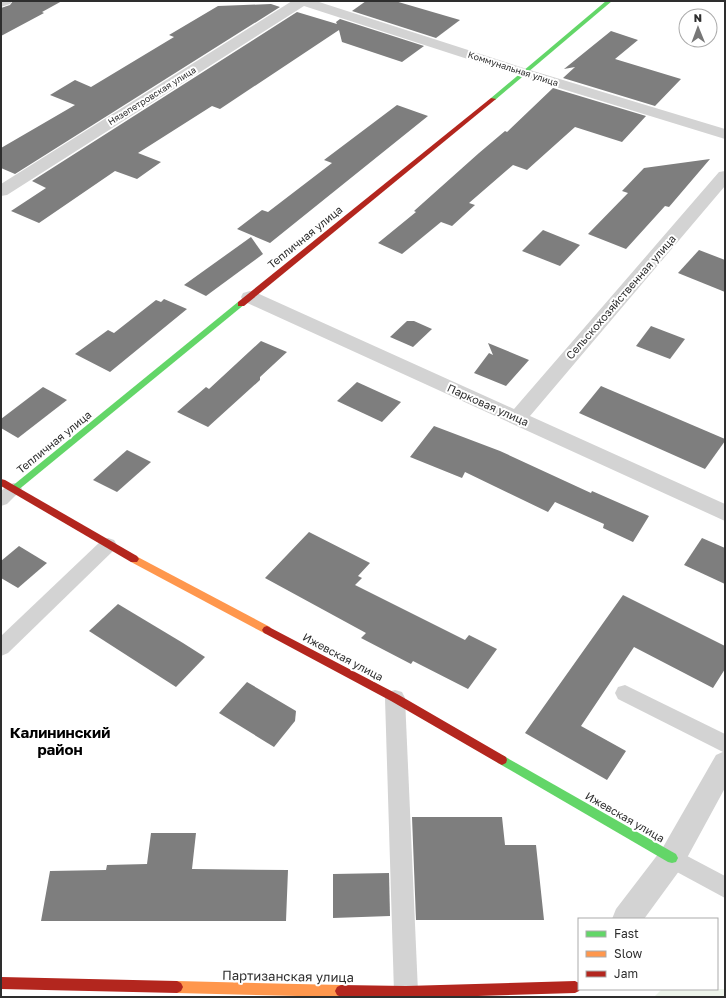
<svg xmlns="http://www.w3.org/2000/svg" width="726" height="998" font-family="'Golos Text',sans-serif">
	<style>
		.green { fill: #eef5eb }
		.building { fill: #7e7e7e }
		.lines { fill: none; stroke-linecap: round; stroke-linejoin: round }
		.lane { fill: #d3d3d3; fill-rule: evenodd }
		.street { fill: #d3d3d3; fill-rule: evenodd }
		.fast { fill: #63d668; fill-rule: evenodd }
		.slow { fill: #ff974d; fill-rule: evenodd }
		.jam { fill: #b3261e; fill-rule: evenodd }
		.labels { text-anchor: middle; stroke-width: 4; stroke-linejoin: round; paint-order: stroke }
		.far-street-label { font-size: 9px; fill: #2e2e2e; stroke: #fff }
		.street-label { font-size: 11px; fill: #2e2e2e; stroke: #fff }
		.near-street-label { font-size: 13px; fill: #2e2e2e; stroke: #fff }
		.district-label { font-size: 15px; font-weight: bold; fill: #000; stroke: #fff }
	</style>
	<rect width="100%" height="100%" fill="#fff"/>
	<path class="green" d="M 725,989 L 725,997 L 654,997 L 661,990 Z"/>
	<g class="building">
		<path d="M 13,1 L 62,1 L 42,12 L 44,13 L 1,36 L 1,8 L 10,5 Z"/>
		<path d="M 366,1 L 395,1 L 460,20 L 436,38 L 352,11 Z"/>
		<path d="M 271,4 L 280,7 L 15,174 L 1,168 L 1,148 L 75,105 L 50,95 L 75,80 L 91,87 L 174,37 L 169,35 L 218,6 Z"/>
		<path d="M 297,12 L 337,24 L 336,22 L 340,19 L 424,46 L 402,62 L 342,42 L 339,30 L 220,109 L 212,106 L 138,153 L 161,162 L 137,179 L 115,171 L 39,223 L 11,211 L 46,188 L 32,181 Z"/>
		<path d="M 611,31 L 638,40 L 615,59 L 681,79 L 655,106 L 563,78 L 575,67 L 564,69 Z"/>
		<path d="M 553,88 L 646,116 L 622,142 L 575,127 L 527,170 L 513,165 L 469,203 L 475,205 L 452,226 L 441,222 L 402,254 L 378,243 L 416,212 L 414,211 L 479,153 L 505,131 L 507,132 Z"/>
		<path d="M 397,105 L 428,116 L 270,243 L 237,229 L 262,210 L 268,212 L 332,163 L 324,160 Z"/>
		<path d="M 710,159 L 669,207 L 665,206 L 626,249 L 588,234 L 628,193 L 622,191 L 644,168 Z"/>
		<path d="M 543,230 L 580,245 L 560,266 L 522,251 Z"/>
		<path d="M 251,237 L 263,254 L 206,296 L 184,285 Z"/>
		<path d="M 699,250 L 725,260 L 725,292 L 678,273 Z"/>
		<path d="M 164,299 L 187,309 L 110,372 L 75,354 L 108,330 L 114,333 L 156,300 L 161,302 Z"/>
		<path d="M 407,321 L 414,321 L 432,329 L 413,347 L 390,337 Z"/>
		<path d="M 651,326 L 685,339 L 670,359 L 636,346 Z"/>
		<path d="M 261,341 L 287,352 L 260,377 L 260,380 L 208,427 L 177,412 L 206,387 L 209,389 Z"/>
		<path d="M 488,343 L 529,360 L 506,386 L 474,373 L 489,353 L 493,355 Z"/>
		<path d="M 357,382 L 401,402 L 382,422 L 337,401 Z"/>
		<path d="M 601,386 L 725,439 L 725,441 L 705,469 L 579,413 Z"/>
		<path d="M 43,387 L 67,400 L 18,438 L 1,428 L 1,419 Z"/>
		<path d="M 434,426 L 500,451 L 591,493 L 592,491 L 649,516 L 633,542 L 603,528 L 604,524 L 555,502 L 548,512 L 465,472 L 462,478 L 410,457 Z"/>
		<path d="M 127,450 L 151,462 L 117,492 L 93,480 Z"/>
		<path d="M 309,532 L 370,563 L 358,576 L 362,578 L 355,585 L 465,640 L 469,635 L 497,649 L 468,689 L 413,661 L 411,664 L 361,638 L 366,633 L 265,578 Z"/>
		<path d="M 702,538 L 725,548 L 725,584 L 684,565 Z"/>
		<path d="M 19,546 L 47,563 L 18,588 L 1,578 L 1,561 Z"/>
		<path d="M 623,595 L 725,646 L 725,669 L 713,688 L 634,647 L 581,726 L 626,751 L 607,780 L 525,733 Z"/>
		<path d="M 118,604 L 183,643 L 205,657 L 176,687 L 89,631 Z"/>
		<path d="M 247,682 L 296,711 L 295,721 L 274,747 L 219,713 Z"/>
		<path d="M 412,817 L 502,817 L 505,845 L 536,845 L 544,920 L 416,920 Z"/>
		<path d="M 151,833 L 196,833 L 192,869 L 288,870 L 286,921 L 41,921 L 50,871 L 106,870 L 107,865 L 147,864 Z"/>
		<path d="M 389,873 L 390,916 L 333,918 L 333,874 Z"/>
	</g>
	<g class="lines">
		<g class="lane">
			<path d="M 14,483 L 20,485 L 22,489 L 7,504 L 1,506 L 1,491 L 8,485 Z"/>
			<path d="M 108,538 L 114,540 L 117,545 L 114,550 L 8,653 L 1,656 L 1,636 L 102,540 Z"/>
			<path d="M 625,685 L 725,734 L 725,753 L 618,699 L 615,693 L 618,687 Z"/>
			<path d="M 395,690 L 402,692 L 405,698 L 418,992 L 416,997 L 396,997 L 394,992 L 385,698 L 388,692 Z"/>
			<path d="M 672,848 L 725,876 L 725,898 L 664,865 L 661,858 L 664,851 Z"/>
		</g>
		<g class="street">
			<path d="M 1,1 L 12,1 L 10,4 L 1,7 Z"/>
			<path d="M 292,1 L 316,1 L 530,70 L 725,129 L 725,139 L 520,76 L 304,6 L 7,195 L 1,196 L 1,184 Z"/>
			<path d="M 725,171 L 725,186 L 530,416 L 725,504 L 725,521 L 243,301 L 241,297 L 243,293 L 250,291 L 257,293 L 514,409 L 719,172 Z"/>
			<path d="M 725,751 L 725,788 L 682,867 L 644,919 L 612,919 L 616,909 L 662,849 L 716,755 Z"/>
		</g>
		<g class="fast">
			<path d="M 606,1 L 612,1 L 495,100 L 491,100 L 491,98 Z"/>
			<path d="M 238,302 L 241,302 L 245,304 L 17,491 L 11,491 L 10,489 L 11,487 Z"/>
			<path d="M 502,755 L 676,854 L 678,858 L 676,862 L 672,863 L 668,862 L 498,763 L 497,760 L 498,757 Z"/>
		</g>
		<g class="slow">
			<path d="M 134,555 L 270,627 L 272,630 L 270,633 L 267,634 L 264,633 L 131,562 L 129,559 L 131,556 Z"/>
			<path d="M 177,981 L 341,985 L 345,987 L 347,991 L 345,995 L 341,997 L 177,993 L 173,991 L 171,987 L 173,983 Z"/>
		</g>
		<g class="jam">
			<path d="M 491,98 L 496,99 L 244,306 L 238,306 L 238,302 Z"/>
			<path d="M 1,479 L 5,480 L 137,556 L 139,559 L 137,562 L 131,562 L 1,486 Z"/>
			<path d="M 267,626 L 399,695 L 506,757 L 507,760 L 506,763 L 502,765 L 498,763 L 391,701 L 264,633 L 262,630 L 264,627 Z"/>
			<path d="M 1,977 L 177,981 L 181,983 L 183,987 L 181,991 L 177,993 L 1,989 Z"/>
			<path d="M 575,981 L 579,983 L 579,989 L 580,989 L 579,991 L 575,993 L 446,997 L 341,997 L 337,995 L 335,991 L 337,987 L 341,985 L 406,986 Z"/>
		</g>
	</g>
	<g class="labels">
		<g class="far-street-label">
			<text transform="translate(513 69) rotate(18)" y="3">Коммунальная улица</text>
			<text transform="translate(152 96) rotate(-32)" y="3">Нязепетровская улица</text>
		</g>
		<g class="street-label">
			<text transform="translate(305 237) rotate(-39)" y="4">Тепличная улица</text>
			<text transform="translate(621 297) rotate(-49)" y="4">Сельскохозяйственная улица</text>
			<text transform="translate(488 405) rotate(24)" y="4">Парковая улица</text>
			<text transform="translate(54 442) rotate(-39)" y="4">Тепличная улица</text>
			<text transform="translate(343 657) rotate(28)" y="4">Ижевская улица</text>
			<text transform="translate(625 817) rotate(30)" y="4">Ижевская улица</text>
		</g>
		<g class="near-street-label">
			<text transform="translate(288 976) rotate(1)" y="5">Партизанская улица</text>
		</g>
		<g class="district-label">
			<text x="60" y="738">Калининский<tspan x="60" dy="17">район</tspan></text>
		</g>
	</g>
	<rect width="726" height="998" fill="none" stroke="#2e2e2e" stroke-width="4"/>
	<rect x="578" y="918" width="140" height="72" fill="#ffffff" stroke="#ababab"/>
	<rect x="586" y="931" width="20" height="6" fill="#63d668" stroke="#ababab"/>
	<text x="614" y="938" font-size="12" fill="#2e2e2e">Fast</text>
	<rect x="586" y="951" width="20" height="6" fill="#ff974d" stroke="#ababab"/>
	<text x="614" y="958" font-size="12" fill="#2e2e2e">Slow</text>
	<rect x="586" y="971" width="20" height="6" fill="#b3261e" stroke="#ababab"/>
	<text x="614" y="978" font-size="12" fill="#2e2e2e">Jam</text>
	<g transform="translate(698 28) rotate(359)"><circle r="19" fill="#ffffff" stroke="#ababab"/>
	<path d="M0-3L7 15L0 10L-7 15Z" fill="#777777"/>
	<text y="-6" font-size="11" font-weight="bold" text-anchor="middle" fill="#2e2e2e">N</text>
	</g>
</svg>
